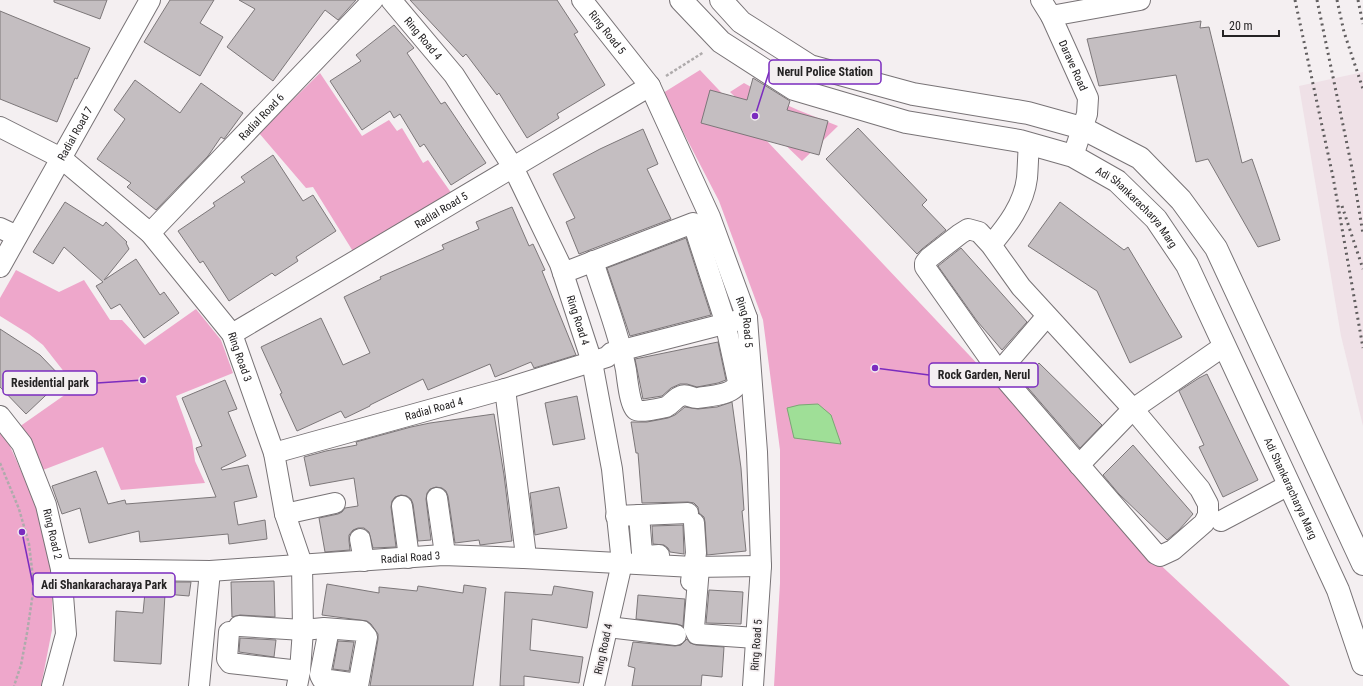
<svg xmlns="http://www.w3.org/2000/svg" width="1363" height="686" font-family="'Roboto Condensed',sans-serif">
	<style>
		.built { fill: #efe1e7 }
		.green { fill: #eea7cb }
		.water { fill: #9fdf97; stroke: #7aa774 }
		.building { fill: #c4bec1; stroke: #7c7779 }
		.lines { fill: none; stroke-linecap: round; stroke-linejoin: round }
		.minor-casing { stroke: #787376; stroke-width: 22 }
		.secondary-casing { stroke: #787376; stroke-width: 24 }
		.path { stroke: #afabac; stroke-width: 2.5; stroke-dasharray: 3 2; stroke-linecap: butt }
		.minor { stroke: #fff; stroke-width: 20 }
		.secondary { stroke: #fff; stroke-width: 22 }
		.rail { stroke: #615e5f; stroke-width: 3; stroke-dasharray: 2 4; stroke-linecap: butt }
		.labels { text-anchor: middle; stroke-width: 3.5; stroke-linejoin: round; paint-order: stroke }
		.street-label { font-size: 11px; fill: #252324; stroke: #f4eff1 }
		.leader { fill: none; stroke: #7b2cbf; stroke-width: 1.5 }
		.callout-dot { fill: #7b2cbf; stroke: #f4eff1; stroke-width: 1.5 }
		.callout { fill: #f4eff1; stroke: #7b2cbf; stroke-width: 1.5 }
		.callout-label { font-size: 12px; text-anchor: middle; font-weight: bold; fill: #252324 }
	</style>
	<rect width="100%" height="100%" fill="#f4eff1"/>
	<path class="built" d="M 1363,72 L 1363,426 L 1341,336 L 1299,86 Z"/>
	<g class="green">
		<path d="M 700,70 L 1003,391 L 1153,558 L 1290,686 L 774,686 L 780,583 L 780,450 L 763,320 L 719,201 L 663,93 Z"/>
		<path d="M 320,73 L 362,136 L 389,120 L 397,131 L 402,128 L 423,163 L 428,160 L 452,194 L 354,253 L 313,187 L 306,188 L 259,133 Z"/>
		<path d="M 744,83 L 769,97 L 798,110 L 838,126 L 802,161 L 730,92 Z"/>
		<path d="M 16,270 L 59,292 L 84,280 L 110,320 L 122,320 L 145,345 L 196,309 L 221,340 L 233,373 L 176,396 L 192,440 L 195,461 L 205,483 L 121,490 L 103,447 L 43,470 L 29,440 L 19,427 L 76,387 L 43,345 L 29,334 L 0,316 L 0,298 Z"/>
		<path d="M 0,432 L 9,444 L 36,504 L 53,559 L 52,630 L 41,686 L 0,686 Z"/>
	</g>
	<path class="water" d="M 818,404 L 831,415 L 841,444 L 794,438 L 787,408 L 799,405 Z"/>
	<g class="building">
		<path d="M 54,0 L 107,0 L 100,19 L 54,2 Z"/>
		<path d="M 170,0 L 214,0 L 200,23 L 223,37 L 200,76 L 144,42 Z"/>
		<path d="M 239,0 L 356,0 L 338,20 L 325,10 L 273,81 L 227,47 L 255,9 Z"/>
		<path d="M 410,0 L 557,0 L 578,32 L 574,34 L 605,85 L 557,114 L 559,118 L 527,138 L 499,93 L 497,95 L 466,54 L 463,57 Z"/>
		<path d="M 0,11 L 90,48 L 77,79 L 75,78 L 57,122 L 0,99 Z"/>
		<path d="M 1201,21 L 1200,28 L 1209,27 L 1242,163 L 1252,159 L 1280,240 L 1258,247 L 1208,159 L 1196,162 L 1176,75 L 1099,86 L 1087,39 Z"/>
		<path d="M 394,25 L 414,48 L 407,53 L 441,104 L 445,102 L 486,163 L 451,185 L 424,144 L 420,147 L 400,114 L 394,118 L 390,111 L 362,130 L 330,81 L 361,61 L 356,55 Z"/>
		<path d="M 753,78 L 790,101 L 787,110 L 828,121 L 819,155 L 701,123 L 710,90 L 747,100 Z"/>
		<path d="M 135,80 L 180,113 L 201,83 L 243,113 L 224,139 L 221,137 L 208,156 L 156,210 L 127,187 L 131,183 L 97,159 L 125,119 L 114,110 Z"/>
		<path d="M 858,128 L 927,200 L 922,205 L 946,230 L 922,249 L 917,254 L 826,159 Z"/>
		<path d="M 643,129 L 658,164 L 647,169 L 671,219 L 579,254 L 566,222 L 575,218 L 553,174 L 600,149 Z"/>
		<path d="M 273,155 L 303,201 L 313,195 L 336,231 L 296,257 L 298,261 L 275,276 L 272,273 L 229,301 L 203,261 L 200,263 L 178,231 L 215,206 L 213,203 L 245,182 L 241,177 Z"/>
		<path d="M 65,202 L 103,226 L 106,222 L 127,242 L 126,243 L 129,249 L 104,280 L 136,259 L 160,295 L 164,292 L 179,313 L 144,338 L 120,304 L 111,309 L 96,286 L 103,282 L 64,247 L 53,264 L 33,252 Z"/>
		<path d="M 1060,202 L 1124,250 L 1128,247 L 1182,337 L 1130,363 L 1097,291 L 1028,246 Z"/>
		<path d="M 512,207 L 529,246 L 533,244 L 545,270 L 542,271 L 576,355 L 534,368 L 531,362 L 495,377 L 490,364 L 428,390 L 423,379 L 370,405 L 370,406 L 345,418 L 341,411 L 297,431 L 280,394 L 282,393 L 261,347 L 321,318 L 343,365 L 370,353 L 344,297 L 381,279 L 380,277 L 444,249 L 442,245 L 479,229 L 476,222 Z"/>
		<path d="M 686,238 L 711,315 L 630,336 L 607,268 Z"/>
		<path d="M 961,248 L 1027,322 L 1002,350 L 977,321 L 938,266 Z"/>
		<path d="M 0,329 L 40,355 L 63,379 L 26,414 L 0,387 Z"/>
		<path d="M 718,342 L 726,380 L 718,383 L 697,387 L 687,384 L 680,384 L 671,388 L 662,396 L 643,399 L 635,359 Z"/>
		<path d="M 1039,363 L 1102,425 L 1080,448 L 1022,381 Z"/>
		<path d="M 1207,374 L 1258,480 L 1223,497 L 1199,447 L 1204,445 L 1179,391 L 1199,378 Z"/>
		<path d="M 225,380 L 237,409 L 228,412 L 246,456 L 221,468 L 222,470 L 248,465 L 257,497 L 234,502 L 238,525 L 265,520 L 267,539 L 229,544 L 228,534 L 140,542 L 139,531 L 89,543 L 80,508 L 62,514 L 52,486 L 96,471 L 108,504 L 125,500 L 126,504 L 216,497 L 196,448 L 202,446 L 182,398 Z"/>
		<path d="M 577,396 L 585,439 L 553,445 L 545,403 Z"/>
		<path d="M 732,402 L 741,468 L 744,510 L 742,511 L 746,551 L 707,555 L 705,522 L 704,517 L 699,513 L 698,507 L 694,503 L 688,502 L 642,503 L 638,453 L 636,453 L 631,422 L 647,422 L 668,418 L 675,415 L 685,407 L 698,409 L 717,407 Z"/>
		<path d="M 494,414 L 504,475 L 512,541 L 480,545 L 479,540 L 455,543 L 448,496 L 446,491 L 442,488 L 436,487 L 430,489 L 427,493 L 426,499 L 431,540 L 418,541 L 413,504 L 411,499 L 407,496 L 401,495 L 395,497 L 392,501 L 391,507 L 396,547 L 373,548 L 369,532 L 364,528 L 358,528 L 353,530 L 349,535 L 349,541 L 350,550 L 325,552 L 319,518 L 338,514 L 342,512 L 345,508 L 358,506 L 354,478 L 310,486 L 304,457 L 326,451 L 357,445 L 356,442 L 411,427 L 430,423 Z"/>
		<path d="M 1133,445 L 1193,514 L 1179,530 L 1167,540 L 1119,494 L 1103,475 Z"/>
		<path d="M 559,487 L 567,528 L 535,535 L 530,493 Z"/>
		<path d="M 683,525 L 684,554 L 670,552 L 668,548 L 664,545 L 653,544 L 652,526 Z"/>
		<path d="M 274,581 L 275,617 L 240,615 L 232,617 L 231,582 Z"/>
		<path d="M 146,582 L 191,582 L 189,596 L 165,594 L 161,664 L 114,661 L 116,611 L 143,613 Z"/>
		<path d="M 327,584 L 379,593 L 379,587 L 417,591 L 418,586 L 463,593 L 464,585 L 486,588 L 473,686 L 370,686 L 378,639 L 378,634 L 371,624 L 367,621 L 322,615 Z"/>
		<path d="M 554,586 L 593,592 L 587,628 L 532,619 L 530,650 L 583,657 L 579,683 L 524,676 L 524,686 L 500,686 L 505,592 L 552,595 Z"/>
		<path d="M 709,590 L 743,592 L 741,624 L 706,623 Z"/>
		<path d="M 638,595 L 685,599 L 683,626 L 677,624 L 636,619 Z"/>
		<path d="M 240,638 L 276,640 L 274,657 L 239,652 Z"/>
		<path d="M 687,639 L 690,643 L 696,645 L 724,647 L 722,677 L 702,675 L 701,686 L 632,686 L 635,668 L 628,666 L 633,642 L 675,646 L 681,645 Z"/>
		<path d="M 338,641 L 354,642 L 349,671 L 333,669 Z"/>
	</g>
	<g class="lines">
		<g class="minor-casing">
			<g id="minor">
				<path id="s1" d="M 391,0 L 454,75 L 513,167 L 560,264 L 592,362 L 612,469 L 622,563 L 594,686"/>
				<path id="s2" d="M 582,0 L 650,86 L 710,217 L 747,318 L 757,452 L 761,566 L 753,686"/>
				<path id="s3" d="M 1041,0 L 1051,16 L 1088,98 L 1087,114 L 1073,156"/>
				<path d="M 1051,16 L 1140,0"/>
				<path id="s4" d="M 0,127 L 61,158 L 150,233 L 232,334 L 274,453 L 285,514 L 302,564 L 303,630 L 300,671 L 297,686"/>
				<path d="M 0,228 L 17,236"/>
				<path id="s5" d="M 150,233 L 373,0"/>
				<path d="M 991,245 L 979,232 L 968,229 L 960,234 L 929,258 L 925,263 L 925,267 L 999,372 L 1156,554 L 1160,556 L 1173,550 L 1204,523 L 1208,515 L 1208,504 L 1200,489 L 1133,409 L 1021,287 L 991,245 C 1007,226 1024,204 1027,178 C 1028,166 1028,155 1029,144"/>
				<path d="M 593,261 C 604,297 619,333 626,370 C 627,377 630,407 636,410 C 640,413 661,408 666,407 C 672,404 675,398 681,396 C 687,393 692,399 698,398 C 709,396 735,395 738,382 L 727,331"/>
				<path id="s6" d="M 0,267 L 150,0"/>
				<path d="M 563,273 L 693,223 L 726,324"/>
				<path id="s7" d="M 232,334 L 650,86"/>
				<path d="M 999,372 L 1047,316"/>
				<path d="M 505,389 L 525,548 L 524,558"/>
				<path id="s8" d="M 0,416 L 22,444 L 46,505 L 61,569 L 66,634 L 52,686"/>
				<path id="s9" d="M 274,453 L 505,389 L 607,357 L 611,353 L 747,318"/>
				<path d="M 1079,465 L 1133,409 L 1224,346"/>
				<path d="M 437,498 L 444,547 L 443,555"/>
				<path d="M 402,506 L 408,550 L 408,558"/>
				<path d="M 285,514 L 335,503"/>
				<path d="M 639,515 L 642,553 L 646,556 L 659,555"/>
				<path d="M 616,516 L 688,513"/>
				<path d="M 1221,521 L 1289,485"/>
				<path d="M 360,539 L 364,561"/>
				<path d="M 699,568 L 694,628 L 697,634 L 756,638"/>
				<path id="s10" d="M 61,569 L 210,571 L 443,555 L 524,558 L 693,567 L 761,566"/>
				<path d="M 691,581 L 696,553 L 694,523"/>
				<path d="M 239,626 L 303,630 L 324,628 L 362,631 L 367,637 L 358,686"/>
				<path d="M 608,627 L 676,635"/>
				<path d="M 329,629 L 320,675 L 322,679 L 358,684"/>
				<path d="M 229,632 L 227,659 L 230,663 L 300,671"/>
				<path d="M 199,686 L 210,571"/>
			</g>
		</g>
		<g class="secondary-casing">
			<g id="secondary">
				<path id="s11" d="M 681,0 L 721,42 L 794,89 L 906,122 L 1020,141 L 1073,156 L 1117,181 L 1156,219 L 1187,265 L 1307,523 L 1338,590 L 1363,664"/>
				<path d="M 721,0 L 741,22 L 810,66 L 913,94 L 1028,113 L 1082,128 L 1140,158 L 1181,200 L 1216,248 L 1363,564"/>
			</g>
		</g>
		<g class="path">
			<path d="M 666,76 L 704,52"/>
			<path d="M 0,463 L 19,509 L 29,544 L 34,586 L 27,633 L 21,665 L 14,686"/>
		</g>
		<use href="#minor" class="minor"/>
		<use href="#secondary" class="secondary"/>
		<g class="rail">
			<path d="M 1295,0 L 1333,177 L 1363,348"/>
			<path d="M 1317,0 L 1353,173 L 1363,234"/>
			<path d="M 1337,0 L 1344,32 L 1363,89"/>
			<path d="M 1358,0 L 1363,24"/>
			<path d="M 1342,206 L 1363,269"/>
		</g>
	</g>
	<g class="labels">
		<g class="street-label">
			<text dy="4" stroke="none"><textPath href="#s2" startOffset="41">Ring Road 5</textPath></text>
			<text dy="4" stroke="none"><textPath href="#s1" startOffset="50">Ring Road 4</textPath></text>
			<text dy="4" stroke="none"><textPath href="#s3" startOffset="73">Darave Road</textPath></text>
			<text dy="4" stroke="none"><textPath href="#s5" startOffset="161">Radial Road 6</textPath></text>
			<text dy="4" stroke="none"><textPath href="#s6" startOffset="153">Radial Road 7</textPath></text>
			<text dy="4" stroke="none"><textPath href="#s11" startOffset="515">Adi Shankaracharya Marg</textPath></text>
			<text dy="4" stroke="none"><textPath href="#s7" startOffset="243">Radial Road 5</textPath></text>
			<text dy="4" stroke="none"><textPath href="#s1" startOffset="374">Ring Road 4</textPath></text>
			<text dy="4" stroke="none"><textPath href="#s2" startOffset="365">Ring Road 5</textPath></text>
			<text dy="4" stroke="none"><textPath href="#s4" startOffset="339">Ring Road 3</textPath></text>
			<text dy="4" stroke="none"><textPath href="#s9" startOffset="166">Radial Road 4</textPath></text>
			<text dy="4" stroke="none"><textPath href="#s11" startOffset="839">Adi Shankaracharya Marg</textPath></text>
			<text dy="4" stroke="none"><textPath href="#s8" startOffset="131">Ring Road 2</textPath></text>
			<text dy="4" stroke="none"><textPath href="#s10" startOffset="350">Radial Road 3</textPath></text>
			<text transform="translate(756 645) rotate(-86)" y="4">Ring Road 5</text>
			<text transform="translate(603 649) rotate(-78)" y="4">Ring Road 4</text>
		</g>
	</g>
	<path class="leader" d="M755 116L769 72M875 368L929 375M143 380L97 383M22 532L33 585"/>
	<g class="callout-dot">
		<circle cx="755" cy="116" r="4"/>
		<circle cx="875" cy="368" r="4"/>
		<circle cx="143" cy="380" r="4"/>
		<circle cx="22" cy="532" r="4"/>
	</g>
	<g class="callout">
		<rect x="769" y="60" width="112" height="24" rx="4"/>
		<rect x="929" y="363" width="109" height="24" rx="4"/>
		<rect x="3" y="371" width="94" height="24" rx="4"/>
		<rect x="33" y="573" width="142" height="24" rx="4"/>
	</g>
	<g class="callout-label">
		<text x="825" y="76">Nerul Police Station</text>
		<text x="984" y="379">Rock Garden, Nerul</text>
		<text x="50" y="387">Residential park</text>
		<text x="104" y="589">Adi Shankaracharaya Park</text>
	</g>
	<path d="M1223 30v6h56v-6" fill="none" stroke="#252324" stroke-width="2"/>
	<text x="1229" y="30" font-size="12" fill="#252324" stroke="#f4eff1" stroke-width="3" paint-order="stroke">20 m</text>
</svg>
